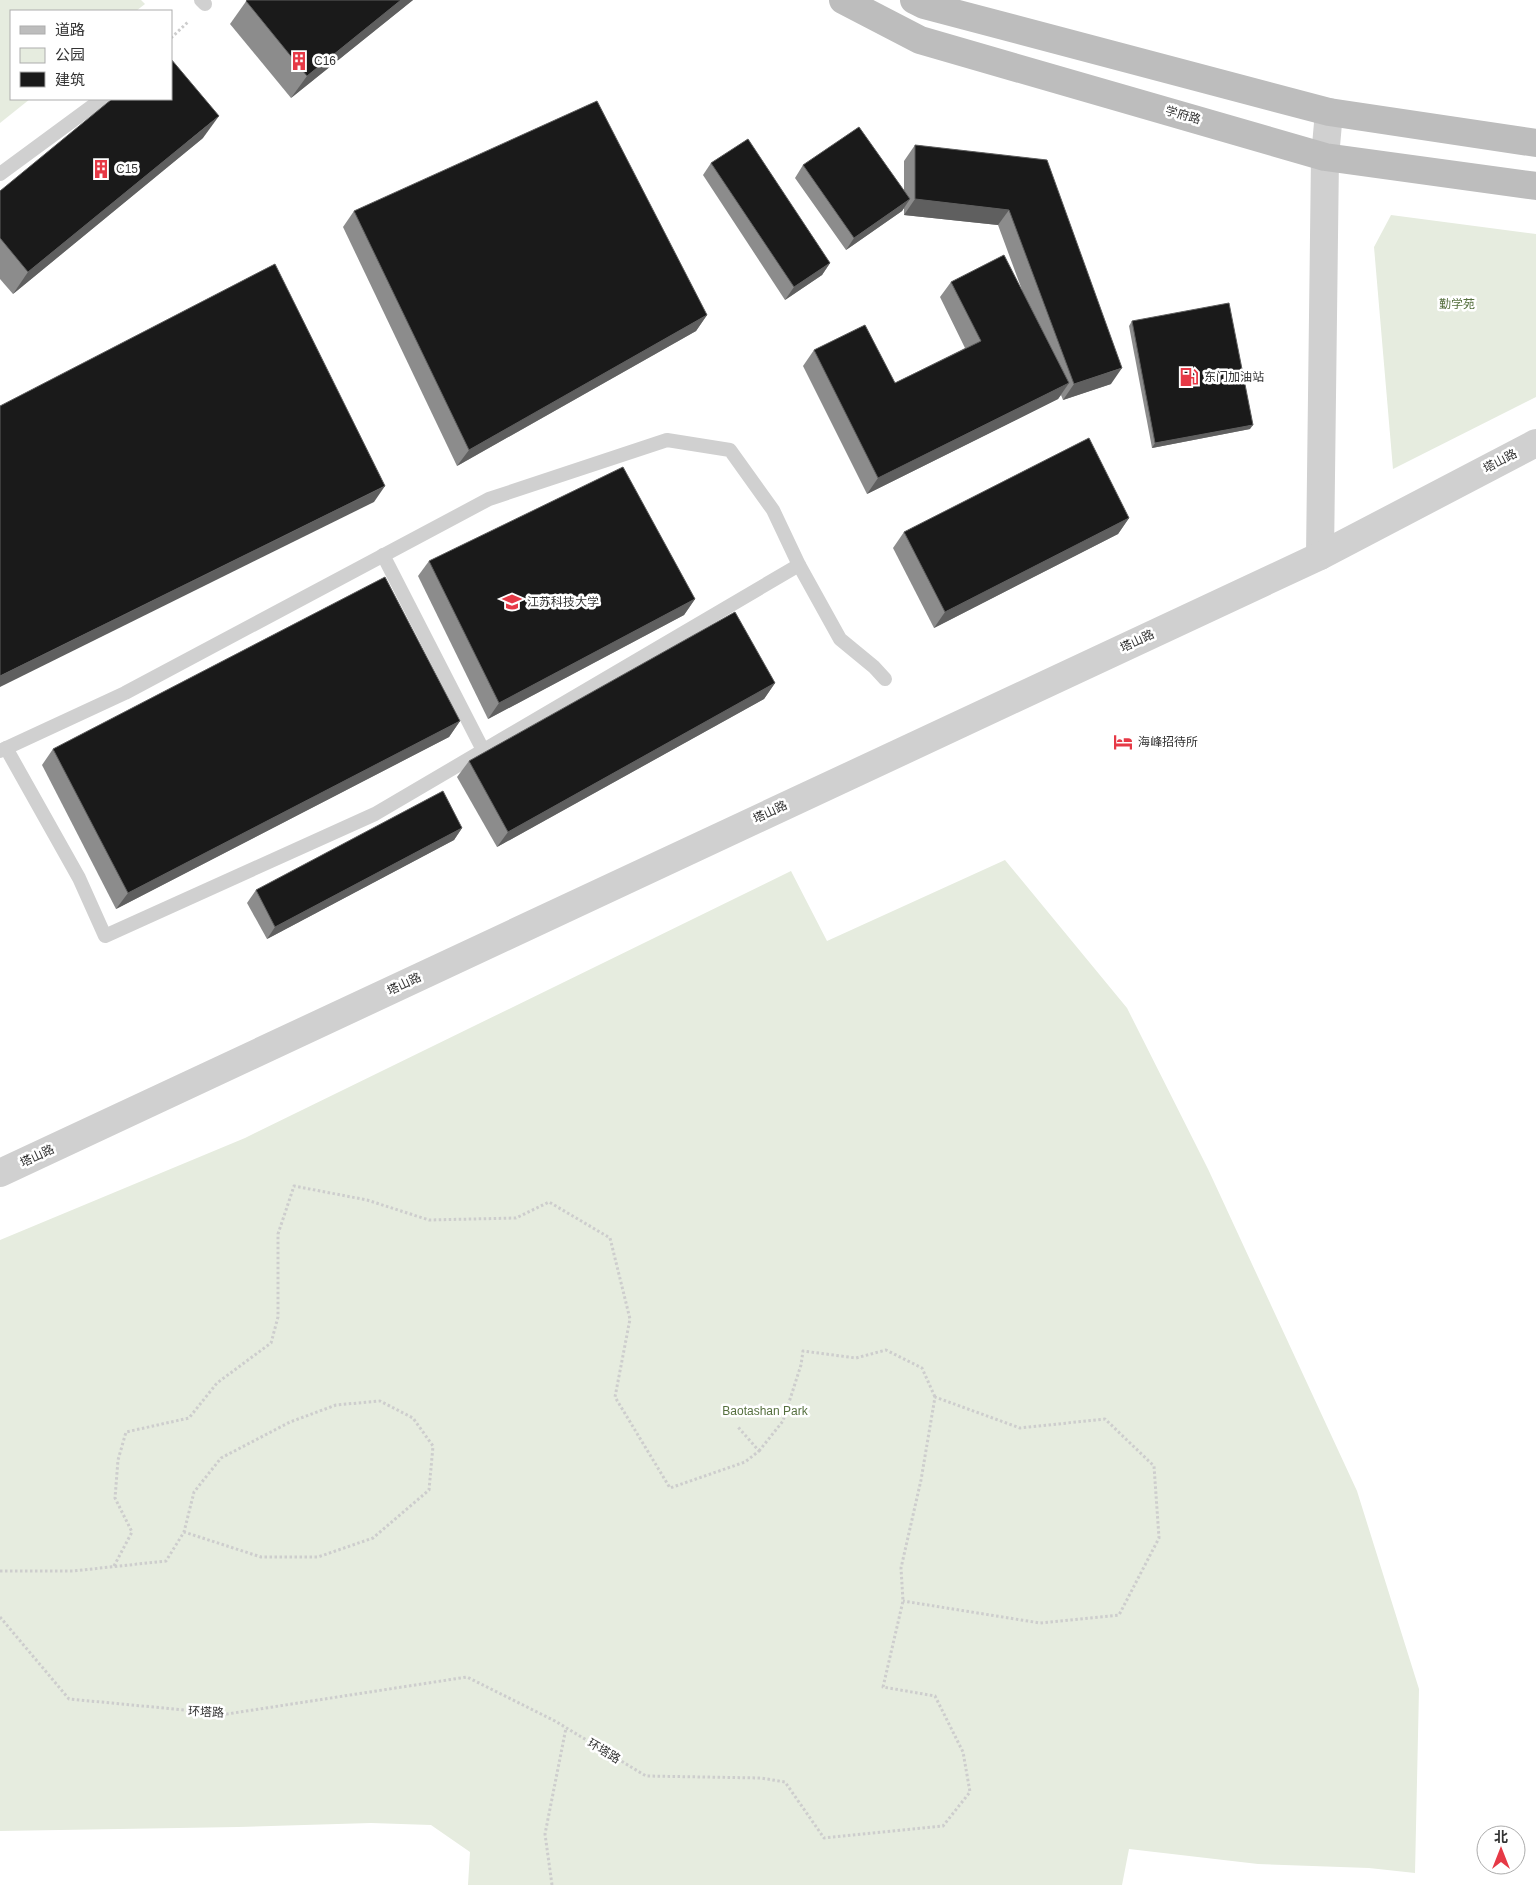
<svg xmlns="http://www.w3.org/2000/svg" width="1536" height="1885" font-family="Arial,'Noto Sans SC',sans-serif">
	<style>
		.green { fill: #e6ecdf }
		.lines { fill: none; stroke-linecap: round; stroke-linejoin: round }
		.path { stroke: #cdcdcd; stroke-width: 3; stroke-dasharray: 2.5 2.5; stroke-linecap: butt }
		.service { stroke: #d0d0d0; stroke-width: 14 }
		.tertiary { stroke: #d0d0d0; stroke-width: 28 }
		.secondary { stroke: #bdbdbd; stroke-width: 28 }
		.wall { fill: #8c8c8c }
		.shaded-wall { fill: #5f5f5f }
		.building { fill: #1a1a1a; stroke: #5f5f5f }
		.labels { text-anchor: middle; stroke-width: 5; stroke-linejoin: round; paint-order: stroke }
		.poi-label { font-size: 12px; fill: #333; stroke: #fff; text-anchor: start }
		.street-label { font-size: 12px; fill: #333; stroke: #fff }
		.park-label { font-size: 12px; fill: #56703f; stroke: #fff }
	</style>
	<rect width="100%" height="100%" fill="#fff"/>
	<g class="green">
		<path d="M 0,0 L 141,0 L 145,4 L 136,11 L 11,11 L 11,99 L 30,99 L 0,123 Z"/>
		<path d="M 1391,215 L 1536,234 L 1536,397 L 1393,469 L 1374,247 Z"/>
		<path d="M 1005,860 L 1127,1008 L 1208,1169 L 1357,1491 L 1419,1689 L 1415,1873 L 1369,1868 L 1258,1864 L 1129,1849 L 1122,1885 L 468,1885 L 470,1852 L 431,1825 L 371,1823 L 238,1827 L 0,1831 L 0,1240 L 245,1138 L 791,871 L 827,941 Z"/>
	</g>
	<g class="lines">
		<g class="path">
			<path d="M 171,38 L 189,21"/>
			<path d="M 759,1451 L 783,1421 L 801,1365 L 803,1351 L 856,1358 L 886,1350 L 922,1368 L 935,1397"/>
			<path d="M 114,1566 L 132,1532 L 115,1498 L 118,1460 L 126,1432 L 189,1418 L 217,1383 L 271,1343 L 278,1317 L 278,1234 L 294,1186 L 367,1200 L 429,1220 L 516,1218 L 549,1202 L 610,1238 L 630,1319 L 615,1397 L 670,1488 L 745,1462 L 759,1451 L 738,1427"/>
			<path d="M 0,1571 L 73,1571 L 166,1561 L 184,1532 L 194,1492 L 221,1458 L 290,1422 L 336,1405 L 380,1401 L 413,1418 L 433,1446 L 429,1490 L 373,1538 L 318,1557 L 261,1557 L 184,1532"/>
			<path d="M 0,1617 L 69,1699 L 227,1714 L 467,1677 L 555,1721 L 646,1776 L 761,1778 L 785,1782 L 824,1838 L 943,1826 L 970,1792 L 963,1752 L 935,1696 L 883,1687 L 903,1601 L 901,1568 L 921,1480 L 935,1397 L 1020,1428 L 1105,1419 L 1154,1466 L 1159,1538 L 1119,1615 L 1040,1623 L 903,1601"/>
			<path d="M 552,1885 L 545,1834 L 566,1728"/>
		</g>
		<g class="service">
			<path d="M 201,0 L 205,4"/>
			<path d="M 0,174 L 102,99"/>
			<path d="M 383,555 L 483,750"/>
			<path d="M 6,748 L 79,878 L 105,936 L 375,814 L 799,565"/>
			<path d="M 0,751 L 125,693 L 489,499 L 667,440 L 730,450 L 773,510 L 799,565 L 840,639 L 874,667 L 885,679"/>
		</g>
		<g class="tertiary">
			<path d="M 1320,556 L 1325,157 L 1329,112"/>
			<path d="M 0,1173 L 1320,556 L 1536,443"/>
		</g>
		<g class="secondary">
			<path d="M 843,0 L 920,40 L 1325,157 L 1536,186"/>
			<path d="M 914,0 L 924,5 L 1329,112 L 1536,143"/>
		</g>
	</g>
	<g class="wall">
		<path d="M 247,0 L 413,0 L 291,98 L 230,24 Z"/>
		<path d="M 203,138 L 13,294 L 0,279 L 0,191 Z"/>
		<path d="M 915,145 L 1047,160 L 1111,384 L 1063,400 L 1061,395 L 1058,399 L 867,494 L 803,366 L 814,350 L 895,383 L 965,348 L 940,297 L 951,282 L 1022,290 L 998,225 L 904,215 L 904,208 L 902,211 L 846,250 L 795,178 L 803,165 L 904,190 L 904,161 Z"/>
		<path d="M 711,163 L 830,263 L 822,275 L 785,300 L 703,175 Z"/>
		<path d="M 354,211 L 707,315 L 696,331 L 457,466 L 343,227 Z"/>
		<path d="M 1132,321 L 1250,429 L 1152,448 L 1129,326 Z"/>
		<path d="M 1129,518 L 1118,534 L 934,628 L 893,548 L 904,532 Z"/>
		<path d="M 429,561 L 695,599 L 684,615 L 488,719 L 418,576 Z"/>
		<path d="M 775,683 L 764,699 L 497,847 L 457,777 L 469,761 Z"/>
		<path d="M 460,721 L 449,737 L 116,909 L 42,765 L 53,749 Z"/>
		<path d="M 462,828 L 454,840 L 267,939 L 247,903 L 256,890 Z"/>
	</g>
	<g class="shaded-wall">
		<path d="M 401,0 L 413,0 L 291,98 L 307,76 Z"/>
		<path d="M 219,116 L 203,138 L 13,294 L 28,272 Z"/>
		<path d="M 910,199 L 902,211 L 846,250 L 854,238 Z"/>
		<path d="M 915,199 L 1009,210 L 998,225 L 904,215 Z"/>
		<path d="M 830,263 L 822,275 L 785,300 L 794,287 Z"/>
		<path d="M 707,315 L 696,331 L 457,466 L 469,450 Z"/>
		<path d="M 1122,368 L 1111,384 L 1063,400 L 1074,384 Z"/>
		<path d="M 1069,383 L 1058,399 L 867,494 L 878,478 Z"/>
		<path d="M 1253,425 L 1250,429 L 1152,448 L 1155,443 Z"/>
		<path d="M 385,486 L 374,502 L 0,687 L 0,676 Z"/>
		<path d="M 1129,518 L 1118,534 L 934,628 L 945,612 Z"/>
		<path d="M 695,599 L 684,615 L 488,719 L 499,703 Z"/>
		<path d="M 775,683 L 764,699 L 497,847 L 508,832 Z"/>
		<path d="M 460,721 L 449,737 L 116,909 L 128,893 Z"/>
		<path d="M 462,828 L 454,840 L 267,939 L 275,927 Z"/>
	</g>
	<g class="building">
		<path d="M 247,0 L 401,0 L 307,76 L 246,1 Z"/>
		<path d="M 171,59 L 219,116 L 28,272 L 0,238 L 0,191 L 112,99 L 171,99 Z"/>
		<path d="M 597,101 L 707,315 L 469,450 L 354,211 Z"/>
		<path d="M 859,127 L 910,199 L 854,238 L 803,165 Z"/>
		<path d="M 748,139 L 830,263 L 794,287 L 711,163 Z"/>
		<path d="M 915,145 L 1047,160 L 1122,368 L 1074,384 L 1009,210 L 915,199 Z"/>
		<path d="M 1004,255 L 1069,383 L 878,478 L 814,350 L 865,325 L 895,383 L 981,341 L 951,282 Z"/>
		<path d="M 275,264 L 385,486 L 0,676 L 0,406 Z"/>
		<path d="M 1229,303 L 1253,425 L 1155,443 L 1132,321 Z"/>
		<path d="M 1089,438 L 1129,518 L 945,612 L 904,532 Z"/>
		<path d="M 623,467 L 695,599 L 499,703 L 429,561 Z"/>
		<path d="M 385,577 L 460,721 L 128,893 L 53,749 Z"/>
		<path d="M 735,612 L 775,683 L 508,832 L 469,761 Z"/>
		<path d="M 443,791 L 462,828 L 275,927 L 256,890 Z"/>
	</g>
	<defs>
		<g id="building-bare" transform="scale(1.5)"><path d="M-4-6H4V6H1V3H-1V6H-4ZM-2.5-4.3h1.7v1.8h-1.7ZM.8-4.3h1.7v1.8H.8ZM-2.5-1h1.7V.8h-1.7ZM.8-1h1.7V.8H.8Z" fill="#e63946" stroke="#fff" stroke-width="2.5" paint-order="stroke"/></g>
		<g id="fuel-bare" transform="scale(1.5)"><path d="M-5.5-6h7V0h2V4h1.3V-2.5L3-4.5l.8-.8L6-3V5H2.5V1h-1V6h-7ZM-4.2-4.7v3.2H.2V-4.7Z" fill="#e63946" stroke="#fff" stroke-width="2.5" paint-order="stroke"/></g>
		<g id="university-bare" transform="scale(1.5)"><path d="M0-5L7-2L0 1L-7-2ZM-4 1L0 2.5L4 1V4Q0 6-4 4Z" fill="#e63946" stroke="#fff" stroke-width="2.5" paint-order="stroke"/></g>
		<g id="hotel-bare" transform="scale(1.5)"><path d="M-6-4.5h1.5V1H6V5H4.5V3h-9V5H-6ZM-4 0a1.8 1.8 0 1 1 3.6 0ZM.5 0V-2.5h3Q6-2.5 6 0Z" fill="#e63946" stroke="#fff" stroke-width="2.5" paint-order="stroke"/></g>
	</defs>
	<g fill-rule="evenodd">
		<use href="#building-bare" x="299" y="61"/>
		<use href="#building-bare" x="101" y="169"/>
		<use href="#fuel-bare" x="1189" y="377"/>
		<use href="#university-bare" x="512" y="602"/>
		<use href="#hotel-bare" x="1123" y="742"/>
	</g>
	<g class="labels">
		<g class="poi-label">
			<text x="314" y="65">C16</text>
			<text x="116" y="173">C15</text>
			<text x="1204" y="381">东门加油站</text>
			<text x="527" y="606">江苏科技大学</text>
			<text x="1138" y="746">海峰招待所</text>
		</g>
		<g class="street-label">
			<text transform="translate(1183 115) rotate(16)" y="4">学府路</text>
			<text transform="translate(1500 461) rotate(-28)" y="4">塔山路</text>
			<text transform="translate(1137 641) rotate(-25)" y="4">塔山路</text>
			<text transform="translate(770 812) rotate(-25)" y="4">塔山路</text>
			<text transform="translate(404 984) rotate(-25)" y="4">塔山路</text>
			<text transform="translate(37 1156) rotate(-25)" y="4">塔山路</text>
			<text transform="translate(206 1712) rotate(3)" y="4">环塔路</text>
			<text transform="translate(604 1751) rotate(31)" y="4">环塔路</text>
		</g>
		<g class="park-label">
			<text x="1457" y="308">勤学苑</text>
			<text x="765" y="1415">Baotashan Park</text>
		</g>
	</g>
	<rect x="10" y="10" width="162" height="90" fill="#ffffff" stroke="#adadad"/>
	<rect x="20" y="26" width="25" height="8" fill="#bdbdbd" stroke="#adadad"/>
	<text x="55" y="35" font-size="15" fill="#333333">道路</text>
	<rect x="20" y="48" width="25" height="15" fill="#e6ecdf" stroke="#adadad"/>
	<text x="55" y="60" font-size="15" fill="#333333">公园</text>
	<rect x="20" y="72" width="25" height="15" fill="#1a1a1a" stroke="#adadad"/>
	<text x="55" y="85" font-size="15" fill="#333333">建筑</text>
	<g transform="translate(1501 1850)"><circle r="24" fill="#ffffff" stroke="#adadad"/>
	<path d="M0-4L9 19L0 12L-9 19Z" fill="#e63946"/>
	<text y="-8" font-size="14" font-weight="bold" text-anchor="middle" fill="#333333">北</text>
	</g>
</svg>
